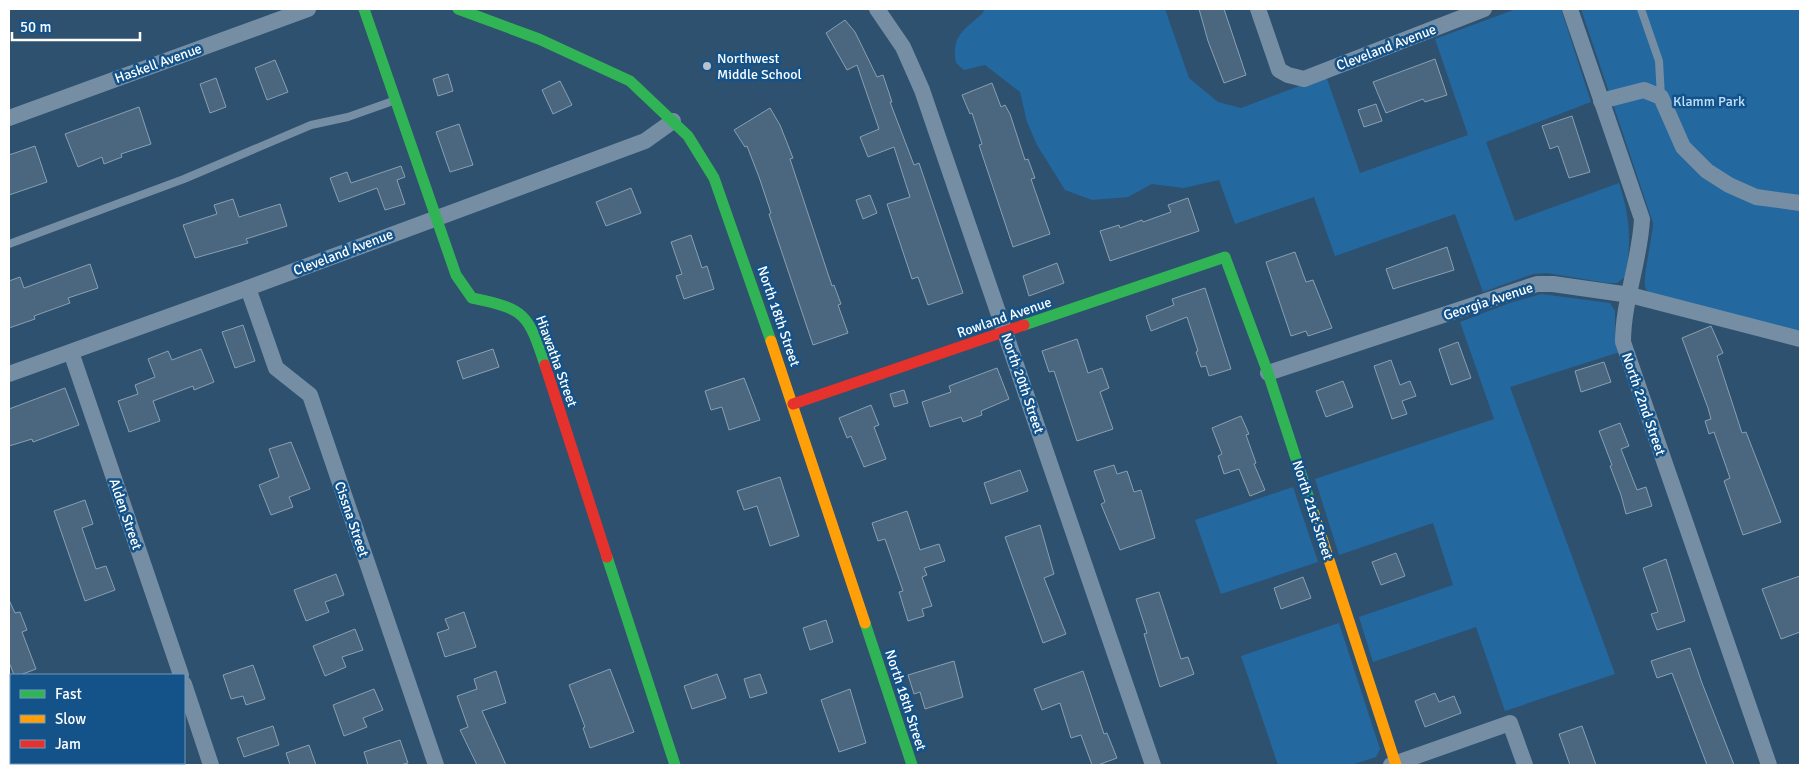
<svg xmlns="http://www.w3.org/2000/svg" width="1809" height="774" font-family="Signika,sans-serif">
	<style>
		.green { fill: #2468a0 }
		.building { fill: #4b677f; stroke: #899fb2 }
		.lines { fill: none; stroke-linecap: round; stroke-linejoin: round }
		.lane { stroke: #758ea4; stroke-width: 8 }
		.street { stroke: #758ea4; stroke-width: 16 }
		.fast { stroke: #30b455; stroke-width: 11 }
		.slow { stroke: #ff9f0a; stroke-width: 11 }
		.jam { stroke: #e5322d; stroke-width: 11 }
		.poi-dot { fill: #b6c2cd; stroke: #13538a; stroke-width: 2 }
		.labels { text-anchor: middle; stroke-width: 5; stroke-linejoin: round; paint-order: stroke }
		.street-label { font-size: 14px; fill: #fff; stroke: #13538a }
		.poi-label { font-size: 14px; fill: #fff; stroke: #13538a; text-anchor: start }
		.park-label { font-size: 14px; fill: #c0e1fc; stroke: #13538a }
	</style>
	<rect width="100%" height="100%" fill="#2e516f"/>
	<g class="green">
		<path d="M 984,9 L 1165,9 L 1189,78 L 1218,102 L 1241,108 L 1326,76 L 1360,173 L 1468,135 L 1435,39 L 1516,9 L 1561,9 L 1591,102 L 1486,142 L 1515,221 L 1619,183 C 1630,216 1632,243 1625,277 L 1617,283 L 1607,283 L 1547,273 L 1533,274 L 1483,292 L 1455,214 L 1335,256 L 1314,197 L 1235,224 L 1219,180 L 1184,188 L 1152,184 L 1128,197 L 1092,200 L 1065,190 L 1037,145 L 1027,122 L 1020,92 L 985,65 L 964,70 L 956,63 C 951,36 964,30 983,13 Z"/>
		<path d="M 1581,9 L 1800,9 L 1800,333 L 1655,296 C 1652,294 1648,292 1646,289 C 1641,283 1653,236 1653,223 Z"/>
		<path d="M 1541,294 L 1610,303 L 1615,311 L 1615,337 L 1620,352 L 1510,387 L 1615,674 L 1505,711 L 1476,627 L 1373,662 L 1359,617 L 1453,585 L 1433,523 L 1339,555 L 1315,479 L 1494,419 L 1460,322 L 1510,303 Z"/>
		<path d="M 1293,487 L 1318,562 L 1221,594 L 1195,520 Z"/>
		<path d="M 1339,623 L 1380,749 L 1376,757 L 1351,765 L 1278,765 L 1241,656 Z"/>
	</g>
	<g class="building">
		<path d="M 1199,9 L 1224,9 L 1246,75 L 1224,83 L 1208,41 Z"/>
		<path d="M 845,20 L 855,32 L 877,77 L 883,75 L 892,102 L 890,102 L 914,165 L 919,163 L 963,293 L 928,305 L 918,277 L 912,279 L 887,204 L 910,197 L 894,147 L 868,157 L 860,137 L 879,129 L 857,65 L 847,70 L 826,33 Z"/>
		<path d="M 1435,59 L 1447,95 L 1425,102 L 1423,99 L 1386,113 L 1373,82 Z"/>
		<path d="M 275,60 L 288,92 L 267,100 L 255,68 Z"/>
		<path d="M 448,74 L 453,91 L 438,96 L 433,79 Z"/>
		<path d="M 216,78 L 226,107 L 210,113 L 200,84 Z"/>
		<path d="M 560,81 L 572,105 L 553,114 L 542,90 Z"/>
		<path d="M 992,83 L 1001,107 L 1005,105 L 1010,114 L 1025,160 L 1028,159 L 1035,178 L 1031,179 L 1050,234 L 1013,247 L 979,145 L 982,144 L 972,113 L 970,114 L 962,95 Z"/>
		<path d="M 1376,104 L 1382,121 L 1364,127 L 1358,110 Z"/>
		<path d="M 139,107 L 151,144 L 121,154 L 122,157 L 104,164 L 102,157 L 78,167 L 65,134 Z"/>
		<path d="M 770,108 L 780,125 L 793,158 L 790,159 L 832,286 L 834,285 L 841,304 L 838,305 L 848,333 L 813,345 L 769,214 L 771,213 L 759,177 L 747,146 L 745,147 L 734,130 Z"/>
		<path d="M 1572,116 L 1590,172 L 1569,178 L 1558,146 L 1550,149 L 1542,126 Z"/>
		<path d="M 459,124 L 473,165 L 450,172 L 436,132 Z"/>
		<path d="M 35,146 L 47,182 L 9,195 L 9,155 Z"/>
		<path d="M 401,166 L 405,177 L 397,180 L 405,204 L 385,210 L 377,188 L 339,202 L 330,178 L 347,172 L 351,183 Z"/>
		<path d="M 631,188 L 641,213 L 606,226 L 596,202 Z"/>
		<path d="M 870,195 L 877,213 L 863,219 L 856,200 Z"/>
		<path d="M 1188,198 L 1199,231 L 1110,261 L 1100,231 L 1119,225 L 1120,228 L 1142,220 L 1143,222 L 1171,212 L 1168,205 Z"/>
		<path d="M 233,199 L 239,217 L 280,204 L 287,226 L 246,239 L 248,243 L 195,258 L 183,225 L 217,214 L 214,205 Z"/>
		<path d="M 691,235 L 702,268 L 707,266 L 714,289 L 684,299 L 676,276 L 682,274 L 671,242 Z"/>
		<path d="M 1447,247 L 1454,270 L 1393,289 L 1386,269 Z"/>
		<path d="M 1295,252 L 1306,282 L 1313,280 L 1332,328 L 1308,336 L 1306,331 L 1291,336 L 1266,262 Z"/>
		<path d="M 1057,263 L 1064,283 L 1029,296 L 1023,276 Z"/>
		<path d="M 90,264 L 98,288 L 68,298 L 70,303 L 34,316 L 35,319 L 9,328 L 9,281 L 20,277 L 24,288 Z"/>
		<path d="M 1205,288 L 1231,369 L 1209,376 L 1206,366 L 1201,367 L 1196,352 L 1198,351 L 1187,317 L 1151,331 L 1146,316 L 1174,305 L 1172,299 Z"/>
		<path d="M 243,325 L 255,361 L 235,368 L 222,332 Z"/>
		<path d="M 1711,326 L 1723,353 L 1717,356 L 1742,433 L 1746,432 L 1781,522 L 1743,535 L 1724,481 L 1730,478 L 1714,432 L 1709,434 L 1705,421 L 1711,419 L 1708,408 L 1682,338 Z"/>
		<path d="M 1077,339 L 1088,373 L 1102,368 L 1109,388 L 1100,392 L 1113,429 L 1077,441 L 1054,371 L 1049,372 L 1042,351 Z"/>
		<path d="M 1458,342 L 1471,378 L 1451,385 L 1439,349 Z"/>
		<path d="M 201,349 L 214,382 L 194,390 L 193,386 L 153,401 L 160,421 L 129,432 L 118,401 L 138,394 L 135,385 L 155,377 L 148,359 L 168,351 L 172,360 Z"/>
		<path d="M 493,349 L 499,367 L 463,379 L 457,361 Z"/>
		<path d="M 1391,360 L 1400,385 L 1410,381 L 1416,396 L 1402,401 L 1407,414 L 1392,419 L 1374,366 Z"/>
		<path d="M 1604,362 L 1611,382 L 1581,392 L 1575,371 Z"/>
		<path d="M 997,368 L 1009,399 L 981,411 L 982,415 L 963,422 L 961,417 L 930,427 L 922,402 L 951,392 L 949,386 Z"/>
		<path d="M 744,378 L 760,420 L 729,430 L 722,407 L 711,410 L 705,391 Z"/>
		<path d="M 1343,381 L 1353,407 L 1326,417 L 1316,391 Z"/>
		<path d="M 65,388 L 79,425 L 33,442 L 32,439 L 9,446 L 9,409 Z"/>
		<path d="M 904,390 L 908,403 L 894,407 L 890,394 Z"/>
		<path d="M 871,405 L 879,425 L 874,427 L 886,459 L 864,467 L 851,436 L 847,438 L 839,418 Z"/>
		<path d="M 1241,416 L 1249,434 L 1246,435 L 1256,463 L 1254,464 L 1265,490 L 1250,496 L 1239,469 L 1224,474 L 1218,456 L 1222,454 L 1212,428 Z"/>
		<path d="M 1620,423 L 1629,446 L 1621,449 L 1637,490 L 1646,487 L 1652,506 L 1626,514 L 1621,495 L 1610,466 L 1612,465 L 1599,431 Z"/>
		<path d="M 291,442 L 310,489 L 289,497 L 293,507 L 271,515 L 259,485 L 279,477 L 269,449 Z"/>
		<path d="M 1114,465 L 1117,474 L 1127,471 L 1134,492 L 1141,490 L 1155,538 L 1120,550 L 1101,504 L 1105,502 L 1094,471 Z"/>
		<path d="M 1020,470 L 1028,491 L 991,504 L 984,483 Z"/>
		<path d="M 780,477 L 799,536 L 770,546 L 757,506 L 744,510 L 737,491 Z"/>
		<path d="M 85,500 L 93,524 L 82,528 L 96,569 L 106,566 L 115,590 L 85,601 L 54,511 Z"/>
		<path d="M 907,511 L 920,550 L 939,544 L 945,561 L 924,568 L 927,575 L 922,577 L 932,606 L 922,609 L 924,616 L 908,621 L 899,592 L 903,591 L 885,539 L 878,541 L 872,523 Z"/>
		<path d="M 1040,525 L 1054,574 L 1044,578 L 1066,634 L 1043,643 L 1005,537 Z"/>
		<path d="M 1396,553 L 1405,576 L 1381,585 L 1372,562 Z"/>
		<path d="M 1666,559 L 1685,621 L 1657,630 L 1651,614 L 1658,612 L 1643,568 Z"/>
		<path d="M 336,574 L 344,595 L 325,602 L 329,612 L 306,621 L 294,590 Z"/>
		<path d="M 1800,576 L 1800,632 L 1781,639 L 1762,589 Z"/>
		<path d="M 1303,577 L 1311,598 L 1281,609 L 1274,588 Z"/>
		<path d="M 1159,592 L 1181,659 L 1188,657 L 1194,674 L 1160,687 L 1144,634 L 1147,633 L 1136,599 Z"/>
		<path d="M 9,600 L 15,613 L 20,612 L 27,630 L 22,632 L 36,669 L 20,675 L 14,675 L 9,662 Z"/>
		<path d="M 464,612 L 476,647 L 445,657 L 437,633 L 449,629 L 445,619 Z"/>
		<path d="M 826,620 L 833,642 L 810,650 L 803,628 Z"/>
		<path d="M 355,629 L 363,650 L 342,657 L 346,667 L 325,676 L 313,646 Z"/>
		<path d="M 1690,648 L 1702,683 L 1734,765 L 1707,765 L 1672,673 L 1657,678 L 1651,661 Z"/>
		<path d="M 954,661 L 963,697 L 925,709 L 920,692 L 914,694 L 908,675 Z"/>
		<path d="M 253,665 L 265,699 L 246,705 L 243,696 L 231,699 L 223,675 Z"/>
		<path d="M 610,669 L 634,732 L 590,748 L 583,728 L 585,727 L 569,685 Z"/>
		<path d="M 496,671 L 506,703 L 482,711 L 506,765 L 477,765 L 460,730 L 468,727 L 457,696 L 477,689 L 474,679 Z"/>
		<path d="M 1083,671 L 1104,734 L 1107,733 L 1117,758 L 1098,765 L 1092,765 L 1081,735 L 1071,738 L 1060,703 L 1042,710 L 1034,689 Z"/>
		<path d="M 717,674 L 726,698 L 692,709 L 684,686 Z"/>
		<path d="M 760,674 L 767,693 L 750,698 L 744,679 Z"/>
		<path d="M 374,689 L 383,710 L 363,718 L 367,727 L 344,736 L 333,705 Z"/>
		<path d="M 850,689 L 866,743 L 839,752 L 821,700 Z"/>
		<path d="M 1435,693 L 1439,702 L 1454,696 L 1461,713 L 1425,727 L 1415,701 Z"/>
		<path d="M 273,726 L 279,745 L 244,757 L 237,738 Z"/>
		<path d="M 1582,726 L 1596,765 L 1570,765 L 1559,734 Z"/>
		<path d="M 400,740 L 408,763 L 400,765 L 368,765 L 364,752 Z"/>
		<path d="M 309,745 L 316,765 L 290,765 L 286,753 Z"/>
	</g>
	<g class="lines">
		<g class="lane">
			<path d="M 1641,9 L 1659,61 L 1661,97"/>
			<path d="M 9,244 L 184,179 L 311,125 L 348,117 L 393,101"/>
		</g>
		<g class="street">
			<path d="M 877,9 L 903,47 L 922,90 L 1153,765"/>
			<path d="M 1258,9 L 1279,70 L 1288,75 L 1304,79 L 1484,9"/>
			<path d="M 1570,9 L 1642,219 C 1640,261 1623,301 1623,342 L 1769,765"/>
			<path d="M 1601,101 L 1644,90 L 1661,97 L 1683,147 L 1707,171 L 1729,185 L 1756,197 L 1800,203"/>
			<path d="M 9,118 L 308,9"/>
			<path d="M 248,288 L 276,368 L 310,395 L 436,765"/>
			<path d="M 71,352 L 181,675"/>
			<path d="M 1268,373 L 1537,284 L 1553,284 L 1630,295 L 1800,339"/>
			<path d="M 9,374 L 248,288 L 645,141 L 673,121"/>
			<path d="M 184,684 L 211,765"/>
			<path d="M 1391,765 L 1510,723 L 1525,765"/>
		</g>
		<g class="fast">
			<path d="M 364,9 L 456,275 L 472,298 C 526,309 528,314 545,365"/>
			<path d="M 458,9 L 539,39 L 630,81 L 688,136 L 714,178 L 771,341"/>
			<path d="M 1024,325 L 1225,257 L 1268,373 L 1314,514"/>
			<path d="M 607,557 L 675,765"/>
			<path d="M 865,623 L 912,765"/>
		</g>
		<g class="slow">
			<path d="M 771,341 L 865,623"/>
			<path d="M 1314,514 L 1396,765"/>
		</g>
		<g class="jam">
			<path d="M 545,365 L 607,557"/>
			<path d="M 793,404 L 1024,325"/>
		</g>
	</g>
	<circle class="poi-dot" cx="707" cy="66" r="5"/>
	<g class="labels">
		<g class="street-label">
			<text transform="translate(1386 47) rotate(-21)" y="5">Cleveland Avenue</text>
			<text transform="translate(158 63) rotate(-20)" y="5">Haskell Avenue</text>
			<text transform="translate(343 252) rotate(-21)" y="5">Cleveland Avenue</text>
			<text transform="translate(1488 301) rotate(-18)" y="5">Georgia Avenue</text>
			<text transform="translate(779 316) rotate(71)" y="5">North 18th Street</text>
			<text transform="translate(1004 317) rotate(-19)" y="5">Rowland Avenue</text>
			<text transform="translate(557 361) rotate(70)" y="5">Hiawatha Street</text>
			<text transform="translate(1023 383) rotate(71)" y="5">North 20th Street</text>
			<text transform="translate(1644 404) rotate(71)" y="5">North 22nd Street</text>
			<text transform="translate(1313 510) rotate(72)" y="5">North 21st Street</text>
			<text transform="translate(126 514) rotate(71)" y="5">Alden Street</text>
			<text transform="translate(352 519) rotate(71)" y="5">Cissna Street</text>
			<text transform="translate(906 700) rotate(72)" y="5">North 18th Street</text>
		</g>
		<g class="poi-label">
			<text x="717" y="63">Northwest<tspan x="717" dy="16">Middle School</tspan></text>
		</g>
		<g class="park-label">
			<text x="1709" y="106">Klamm Park</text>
		</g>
	</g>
	<rect width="1809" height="774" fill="none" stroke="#ffffff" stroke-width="20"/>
	<rect x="10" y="674" width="175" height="90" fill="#13538a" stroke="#7198b9"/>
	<rect x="20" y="690" width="25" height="8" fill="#30b455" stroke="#7198b9"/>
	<text x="55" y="699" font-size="15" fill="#ffffff">Fast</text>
	<rect x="20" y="715" width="25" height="8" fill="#ff9f0a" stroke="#7198b9"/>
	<text x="55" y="724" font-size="15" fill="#ffffff">Slow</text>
	<rect x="20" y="740" width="25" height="8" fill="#e5322d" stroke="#7198b9"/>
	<text x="55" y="749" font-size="15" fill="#ffffff">Jam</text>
	<path d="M12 32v8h128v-8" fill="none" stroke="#ffffff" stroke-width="2.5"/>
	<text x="20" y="32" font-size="15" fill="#ffffff" stroke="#13538a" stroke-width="4" paint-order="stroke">50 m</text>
</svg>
